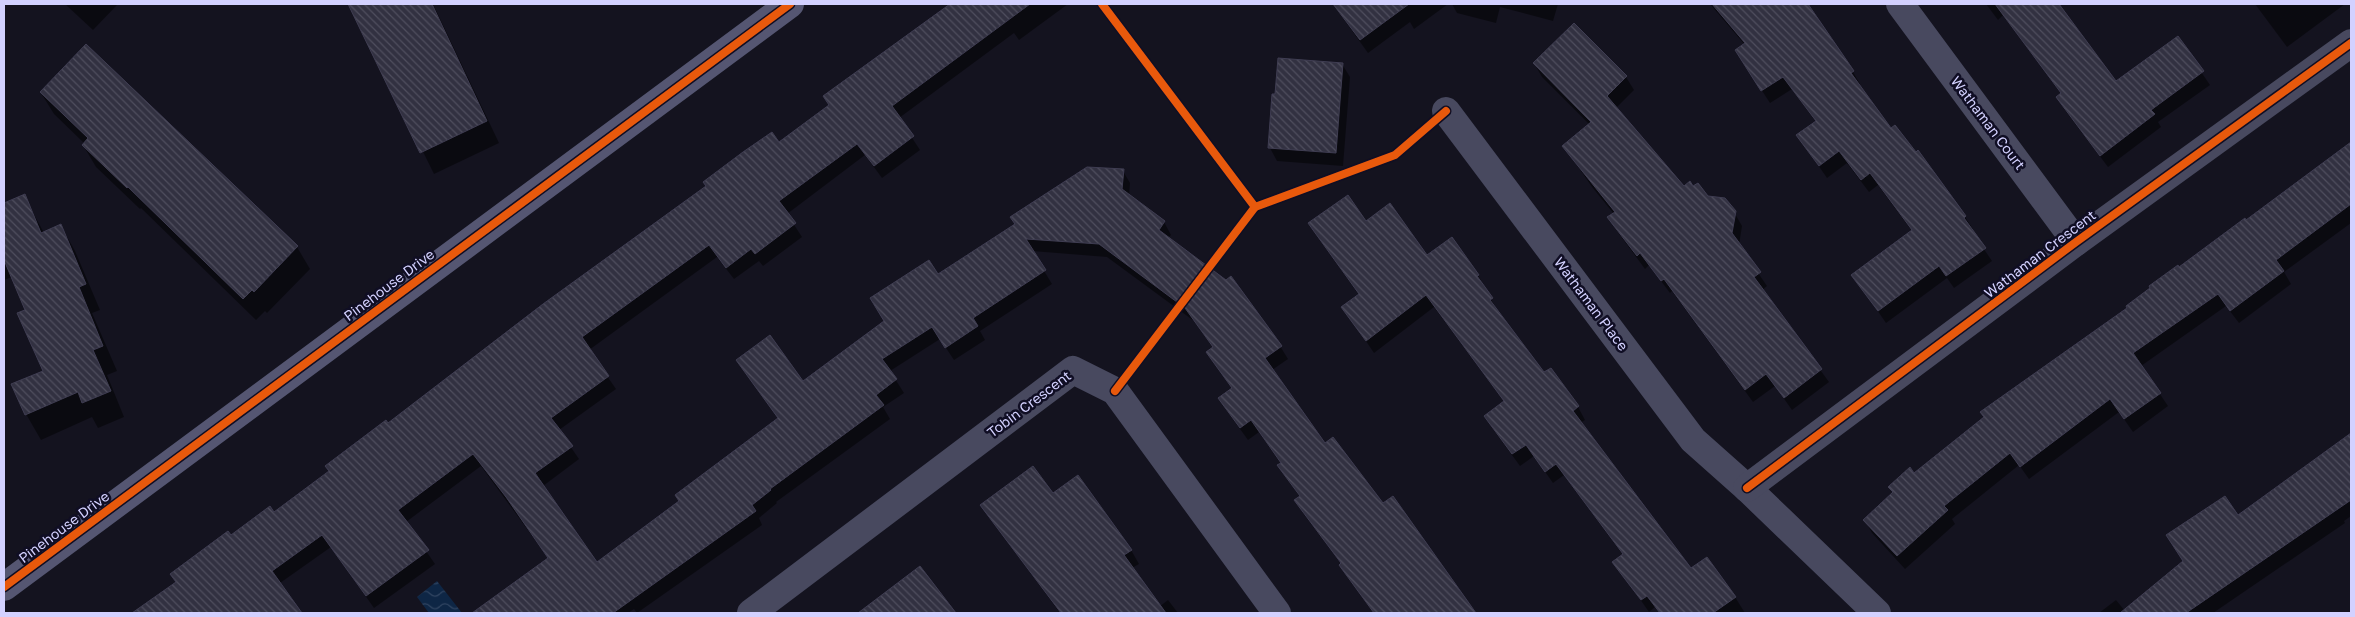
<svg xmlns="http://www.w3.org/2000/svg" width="2355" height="617" font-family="'Golos Text',sans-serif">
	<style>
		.water { fill: url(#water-waves) }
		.shadow { fill: #0007 }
		.building { fill: url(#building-back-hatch); stroke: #3f3d52 }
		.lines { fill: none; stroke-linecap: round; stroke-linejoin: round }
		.street { stroke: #48495f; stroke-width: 28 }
		.secondary { stroke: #555672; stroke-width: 28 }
		.cycleway-casing { stroke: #100e24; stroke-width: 11 }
		.cycleway { stroke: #e8590c; stroke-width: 8 }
		.labels { text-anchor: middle; stroke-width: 5; stroke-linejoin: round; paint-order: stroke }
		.street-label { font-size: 14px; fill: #d3d1ff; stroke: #100e24 }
	</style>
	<defs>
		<pattern id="water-waves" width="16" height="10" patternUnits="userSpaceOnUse" patternTransform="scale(1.25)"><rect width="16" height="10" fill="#0e2645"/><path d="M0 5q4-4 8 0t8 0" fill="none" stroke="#304461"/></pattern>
		<pattern id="building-back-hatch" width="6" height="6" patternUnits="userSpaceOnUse" patternTransform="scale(1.25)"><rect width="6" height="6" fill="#323141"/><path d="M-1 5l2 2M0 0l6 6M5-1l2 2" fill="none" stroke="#4f4e5e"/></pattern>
	</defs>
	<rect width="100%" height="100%" fill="#14131f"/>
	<path class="water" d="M 437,581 L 462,613 L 429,613 L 417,597 Z"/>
	<g class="shadow">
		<path d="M 65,4 L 118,4 L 93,30 Z"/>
		<path d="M 350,4 L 433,4 L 499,143 L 434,174 Z"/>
		<path d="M 951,4 L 1068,4 L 1019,40 L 1014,33 L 899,118 L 920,150 L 882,178 L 865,155 L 787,214 L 802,237 L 763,266 L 759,261 L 734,279 L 717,257 L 589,350 L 616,389 L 559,430 L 579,459 L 543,486 L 596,563 L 680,502 L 779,419 L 738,361 L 802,382 L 885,321 L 938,276 L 1123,171 L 1130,183 L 1129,196 L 1164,222 L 1171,235 L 1168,238 L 1280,346 L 1288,359 L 1272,370 L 1325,445 L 1441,568 L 1474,613 L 1374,613 L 1348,578 L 1342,564 L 1303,513 L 1296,500 L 1300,497 L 1279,466 L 1281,464 L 1259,432 L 1248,440 L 1227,411 L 1220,399 L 1233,389 L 1208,353 L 1214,348 L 1194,321 L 1107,257 L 1032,251 L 1052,284 L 980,331 L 985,340 L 954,360 L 940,339 L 890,371 L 904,393 L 883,407 L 890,419 L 776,502 L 777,503 L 759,518 L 762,525 L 637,613 L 634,609 L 628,613 L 474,613 L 549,559 L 481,466 L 406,522 L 435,564 L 374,608 L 331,547 L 280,583 L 301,613 L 247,613 L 239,602 L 224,613 L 134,613 L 176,583 L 172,574 L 231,537 L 274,514 L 388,425 L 830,106 L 825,97 Z"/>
		<path d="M 1333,4 L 1448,4 L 1414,29 L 1410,22 L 1368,53 Z"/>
		<path d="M 1452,4 L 1558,4 L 1553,21 L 1500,7 L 1496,23 L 1457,13 Z"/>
		<path d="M 1710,4 L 1807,4 L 1853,72 L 1860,84 L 1858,85 L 1890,130 L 1916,154 L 1918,152 L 1965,217 L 1973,229 L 1971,230 L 1992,261 L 1954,288 L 1947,278 L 1886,323 L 1853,275 L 1912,231 L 1878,185 L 1869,192 L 1847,163 L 1827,178 L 1798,136 L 1816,122 L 1792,89 L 1770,103 L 1744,63 L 1745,45 Z"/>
		<path d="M 1986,4 L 2061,4 L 2059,6 L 2116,83 L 2178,38 L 2210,85 L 2158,122 L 2161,127 L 2108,167 L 2065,110 L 2058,98 L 2062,95 L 2003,15 L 1998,20 Z"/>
		<path d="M 2255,4 L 2345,4 L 2287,47 Z"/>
		<path d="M 1574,25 L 1626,77 L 1634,90 L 1616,108 L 1683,187 L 1693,187 L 1734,212 L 1742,226 L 1739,245 L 1767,286 L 1762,290 L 1829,382 L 1792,410 L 1775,386 L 1753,402 L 1672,291 L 1670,293 L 1649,265 L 1645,269 L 1617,231 L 1609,217 L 1614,214 L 1592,187 L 1564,146 L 1589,124 L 1542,77 L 1534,63 Z"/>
		<path d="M 1342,64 L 1350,77 L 1343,166 L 1277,161 L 1270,148 Z"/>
		<path d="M 41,93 L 297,247 L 310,269 L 267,313 L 265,311 L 256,320 L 141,208 L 140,209 L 96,167 L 83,145 L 85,144 L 54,114 Z"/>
		<path d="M 2351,144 L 2351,223 L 2284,272 L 2291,284 L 2239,323 L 2226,306 L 2141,366 L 2168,406 L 2133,432 L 2119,412 L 2029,479 L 2019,465 L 1952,519 L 1955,524 L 1905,569 L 1872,533 L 1865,520 L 1894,494 L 1890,487 L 1914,474 L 2179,269 Z"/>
		<path d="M 24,196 L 44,233 L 61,226 L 75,251 L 100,310 L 92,313 L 117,371 L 107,375 L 124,417 L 98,428 L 92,417 L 41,440 L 26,414 L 44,372 L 26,311 L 12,277 L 4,280 L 4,204 Z"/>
		<path d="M 1366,222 L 1427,257 L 1478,275 L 1498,312 L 1544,374 L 1578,407 L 1585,420 L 1580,423 L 1691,570 L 1735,597 L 1745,613 L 1660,613 L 1655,607 L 1649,612 L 1614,562 L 1623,555 L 1564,475 L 1553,483 L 1534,456 L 1520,466 L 1493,429 L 1486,416 L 1505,402 L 1434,307 L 1374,353 L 1343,307 L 1359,295 L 1317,236 Z"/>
		<path d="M 2351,433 L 2351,516 L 2344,521 L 2345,523 L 2213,613 L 2099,613 L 2116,600 L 2125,611 L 2237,516 Z"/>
		<path d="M 1053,495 L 1131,550 L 1139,564 L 1132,568 L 1159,607 L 1168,600 L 1178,613 L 1060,613 L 981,505 Z"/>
		<path d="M 920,568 L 953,613 L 860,613 Z"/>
	</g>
	<g class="building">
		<path d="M 348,4 L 432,4 L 487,121 L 420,153 Z"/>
		<path d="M 950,4 L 1030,4 L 892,106 L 914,136 L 874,166 L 857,144 L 779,201 L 796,223 L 755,254 L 751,249 L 726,268 L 709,245 L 582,337 L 609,376 L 551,418 L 573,446 L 535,473 L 597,562 L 679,501 L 675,495 L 778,418 L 736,360 L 770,335 L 803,381 L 884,321 L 870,298 L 929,260 L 938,274 L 1015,224 L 1010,217 L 1087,167 L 1124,169 L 1122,189 L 1165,221 L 1159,230 L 1226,280 L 1231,276 L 1282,346 L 1265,358 L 1325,443 L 1333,437 L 1383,503 L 1393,496 L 1476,613 L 1374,613 L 1339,565 L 1341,563 L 1294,500 L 1300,496 L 1277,465 L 1281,463 L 1251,420 L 1240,428 L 1218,398 L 1232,388 L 1206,352 L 1213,347 L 1185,308 L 1099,244 L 1026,239 L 1046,270 L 973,318 L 978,326 L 945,348 L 932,327 L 882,359 L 897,379 L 876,395 L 884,405 L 770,489 L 771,490 L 752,505 L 756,511 L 613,613 L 472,613 L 548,558 L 506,497 L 473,454 L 398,510 L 429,550 L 366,596 L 322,535 L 272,571 L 302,613 L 132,613 L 176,582 L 170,574 L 228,531 L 231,535 L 270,506 L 274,512 L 329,471 L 325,466 L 386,420 L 388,423 L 543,304 L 706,186 L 703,182 L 743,152 L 772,132 L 779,142 L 829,105 L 823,96 Z"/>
		<path d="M 1333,4 L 1409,4 L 1360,40 Z"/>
		<path d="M 1712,4 L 1808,4 L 1854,71 L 1851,73 L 1891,128 L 1895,125 L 1916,152 L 1918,150 L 1966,216 L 1964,218 L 1986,248 L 1946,276 L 1939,266 L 1878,311 L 1851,275 L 1912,230 L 1870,173 L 1861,180 L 1839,151 L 1819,166 L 1796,135 L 1816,121 L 1783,77 L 1761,91 L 1735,50 L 1745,43 Z"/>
		<path d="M 1995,4 L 2059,4 L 2116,81 L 2178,36 L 2204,71 L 2151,110 L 2155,114 L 2100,156 L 2056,97 L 2061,93 Z"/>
		<path d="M 1574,23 L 1627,76 L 1607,96 L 1684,186 L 1690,181 L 1693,186 L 1698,183 L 1708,196 L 1725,198 L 1736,211 L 1732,233 L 1761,272 L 1754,277 L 1822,369 L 1784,398 L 1766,374 L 1745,390 L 1664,279 L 1661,281 L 1640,253 L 1637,256 L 1607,217 L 1615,212 L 1562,146 L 1591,122 L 1533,63 Z"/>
		<path d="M 86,44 L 298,246 L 254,292 L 252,290 L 243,299 L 128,187 L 127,188 L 82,145 L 88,138 L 40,92 Z"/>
		<path d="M 1278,58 L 1343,63 L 1336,153 L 1268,148 L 1272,94 L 1275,94 Z"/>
		<path d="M 2351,142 L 2351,204 L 2276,260 L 2284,271 L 2230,311 L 2218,294 L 2133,353 L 2161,393 L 2124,419 L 2110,399 L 2020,467 L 2010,453 L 1944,506 L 1948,510 L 1897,556 L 1863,520 L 1893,492 L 1888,487 L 1910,467 L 1914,473 L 1984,417 L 1980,412 L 2127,308 L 2126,306 L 2150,288 L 2149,286 L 2178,265 L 2179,267 L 2245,218 L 2246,220 Z"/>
		<path d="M 25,194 L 41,233 L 61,224 L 86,284 L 79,287 L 103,346 L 93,350 L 111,391 L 82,403 L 78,392 L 25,415 L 11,384 L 43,371 L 17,313 L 25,310 L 4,260 L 4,203 Z"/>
		<path d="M 1348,195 L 1366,221 L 1390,203 L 1427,255 L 1452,237 L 1479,275 L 1477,276 L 1493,298 L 1490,300 L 1544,372 L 1551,368 L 1579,406 L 1573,411 L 1691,568 L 1707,557 L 1736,597 L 1713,613 L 1660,613 L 1647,596 L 1641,600 L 1612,562 L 1623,554 L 1556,464 L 1545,472 L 1526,445 L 1512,454 L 1484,416 L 1504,401 L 1426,295 L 1366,341 L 1341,307 L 1359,294 L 1308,223 Z"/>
		<path d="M 2351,433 L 2351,500 L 2186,613 L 2120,613 L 2183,561 L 2166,535 L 2225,496 L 2238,515 Z"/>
		<path d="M 1033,466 L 1053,493 L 1078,475 L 1132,550 L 1124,555 L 1166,613 L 1061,613 L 980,505 Z"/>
		<path d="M 920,566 L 956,613 L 858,613 Z"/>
	</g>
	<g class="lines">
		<g class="street">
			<path d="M 1900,4 L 2076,242"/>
			<path d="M 1446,111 L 1693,440 L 1747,488 L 1877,613"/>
			<path d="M 1747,488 L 2076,242 L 2351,43"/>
			<path d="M 751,613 L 1073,370 L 1115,391 L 1277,613"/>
		</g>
		<path class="secondary" d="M 4,587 L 790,4"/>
		<g class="cycleway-casing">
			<g id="cycleway">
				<path d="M 1102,4 L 1255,207 L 1115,391"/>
				<path d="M 1255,207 L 1395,155 L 1446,111"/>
				<path d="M 1747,488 L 2076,242 L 2351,43"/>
				<path d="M 4,587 L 790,4"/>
			</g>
		</g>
		<use href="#cycleway" class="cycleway"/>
	</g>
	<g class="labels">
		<g class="street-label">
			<text transform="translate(1988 123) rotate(53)" y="5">Wathaman Court</text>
			<text transform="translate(2040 254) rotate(-37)" y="5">Wathaman Crescent</text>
			<text transform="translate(389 285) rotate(-37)" y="5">Pinehouse Drive</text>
			<text transform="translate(1591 304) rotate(53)" y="5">Wathaman Place</text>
			<text transform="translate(1029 404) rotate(-37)" y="5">Tobin Crescent</text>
			<text transform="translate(64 527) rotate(-37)" y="5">Pinehouse Drive</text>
		</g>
	</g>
	<rect width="2355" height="617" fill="none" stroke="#d3d1ff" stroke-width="10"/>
</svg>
